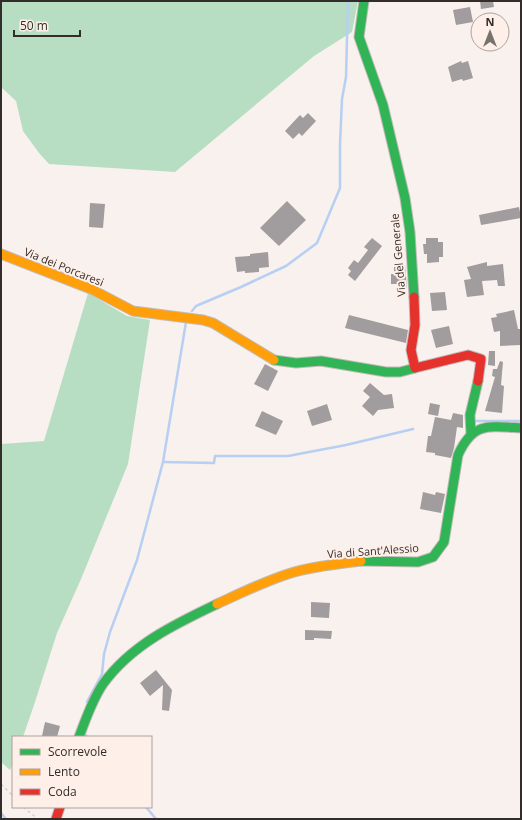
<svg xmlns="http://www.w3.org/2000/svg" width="522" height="820" font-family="'Open Sans',sans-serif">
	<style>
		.forest { fill: #b7dec2 }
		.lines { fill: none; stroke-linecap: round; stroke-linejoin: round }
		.stream { stroke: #b6cff2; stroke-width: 2.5 }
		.building { fill: #a19c9d }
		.fast-casing { stroke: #c1bbb9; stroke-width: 11 }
		.slow-casing { stroke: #c1bbb9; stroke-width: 11 }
		.jam-casing { stroke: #c1bbb9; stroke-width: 11 }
		.path { stroke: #d5d2d1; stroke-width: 1.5; stroke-dasharray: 3 3; stroke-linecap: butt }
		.fast { stroke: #30b455; stroke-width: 9 }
		.slow { stroke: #ff9f0a; stroke-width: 9 }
		.jam { stroke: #e5322d; stroke-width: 9 }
		.labels { text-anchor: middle; stroke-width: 4; stroke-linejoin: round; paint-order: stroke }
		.street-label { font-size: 11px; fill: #322d2a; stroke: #feefe9 }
	</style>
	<rect width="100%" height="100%" fill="#f9f1ee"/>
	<g class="forest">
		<path d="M 1,1 L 358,1 L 352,32 L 314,56 L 175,172 L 49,164 L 39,153 L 23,131 L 16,101 L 1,87 Z"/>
		<path d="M 88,293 L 127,316 L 150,320 L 128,464 L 81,579 L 57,633 L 35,702 L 23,737 L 13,737 L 13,763 L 10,770 L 1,762 L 1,444 L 44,441 Z"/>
	</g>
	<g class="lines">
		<g class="stream">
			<path d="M 192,311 L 196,306 L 241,287 L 286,266 L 317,243 L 340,188 L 340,144 L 342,99 L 346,77 L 348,1"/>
			<path d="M 474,421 L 521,421"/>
			<path d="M 163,462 L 214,463 L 215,456 L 288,456 L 346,445 L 413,429"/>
			<path d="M 87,702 L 102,674 L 104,654 L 110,632 L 137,560 L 163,462 L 186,322"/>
			<path d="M 84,733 L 87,737"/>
			<path d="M 146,807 L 156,819"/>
			<path d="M 1,813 L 6,819"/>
		</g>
	</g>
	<g class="building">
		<path d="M 480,1 L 493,1 L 494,7 L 481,9 Z"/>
		<path d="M 470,7 L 473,22 L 456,25 L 453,10 Z"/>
		<path d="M 461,61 L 462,63 L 468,61 L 473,78 L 463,81 L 462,79 L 452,82 L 448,67 Z"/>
		<path d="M 308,113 L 316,121 L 302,136 L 299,133 L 293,139 L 285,131 L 300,115 L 303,118 Z"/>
		<path d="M 287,201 L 306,220 L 279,246 L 260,228 Z"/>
		<path d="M 90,203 L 105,204 L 103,228 L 89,227 Z"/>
		<path d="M 519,207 L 521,218 L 481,225 L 479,215 Z"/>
		<path d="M 372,238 L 382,246 L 355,281 L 348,275 L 351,271 L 348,268 L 354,260 L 358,263 L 368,250 L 364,247 Z"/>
		<path d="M 426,238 L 438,238 L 438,242 L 443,242 L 443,257 L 439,257 L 439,262 L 427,263 L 427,254 L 424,254 L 423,244 L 426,244 Z"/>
		<path d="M 268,252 L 269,267 L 259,268 L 259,272 L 245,273 L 245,271 L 237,272 L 235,257 L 250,256 L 250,254 Z"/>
		<path d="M 487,262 L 487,266 L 503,264 L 505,286 L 498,286 L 497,280 L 482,281 L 484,295 L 467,297 L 464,280 L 471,279 L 467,267 Z"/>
		<path d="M 394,265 L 405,265 L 407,289 L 399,289 L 399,284 L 391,284 L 391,274 L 394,274 Z"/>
		<path d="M 445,292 L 447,310 L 432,311 L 430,293 Z"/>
		<path d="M 514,310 L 518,329 L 521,329 L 521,345 L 500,346 L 500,331 L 494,332 L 491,318 L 497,317 L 496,314 Z"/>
		<path d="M 349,315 L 408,330 L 406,343 L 345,328 Z"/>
		<path d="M 449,326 L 453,344 L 436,348 L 431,330 Z"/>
		<path d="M 489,351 L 495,351 L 495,366 L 488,365 Z"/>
		<path d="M 500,361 L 503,362 L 501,385 L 504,386 L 502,413 L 485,411 L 495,377 L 492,376 L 493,369 L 497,369 Z"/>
		<path d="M 265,364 L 278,371 L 268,391 L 254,384 Z"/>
		<path d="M 370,383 L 384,395 L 392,394 L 394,408 L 378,410 L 373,416 L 362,406 L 370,397 L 363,391 Z"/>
		<path d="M 430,403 L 440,405 L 438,416 L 428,414 Z"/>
		<path d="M 327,404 L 332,420 L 312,426 L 307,411 Z"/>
		<path d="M 262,411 L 283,421 L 276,435 L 255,426 Z"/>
		<path d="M 453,413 L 463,415 L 463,428 L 457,427 L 454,448 L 451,458 L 435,455 L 435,453 L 426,452 L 428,436 L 431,436 L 435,417 L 451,420 Z"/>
		<path d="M 423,492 L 435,495 L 436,492 L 445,494 L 441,513 L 420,509 Z"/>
		<path d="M 311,602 L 330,603 L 329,618 L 311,617 Z"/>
		<path d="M 305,630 L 332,631 L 331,639 L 314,638 L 314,640 L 305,640 Z"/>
		<path d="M 156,670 L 172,690 L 169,711 L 162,710 L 163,685 L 150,696 L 140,683 Z"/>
		<path d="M 45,722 L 60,726 L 57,737 L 42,736 Z"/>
	</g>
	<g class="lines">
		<g class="fast-casing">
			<g id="fast">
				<path d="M 364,1 L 359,37 L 383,105 L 405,198 L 410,232 L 414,297"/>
				<path d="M 274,360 L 296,363 L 321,361 L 386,372 L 400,372 L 415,368"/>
				<path d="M 471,434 L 470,415 L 478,381"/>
				<path d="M 361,561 L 418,562 L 433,557 L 444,542 L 458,455 C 473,422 488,426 521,428"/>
				<path d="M 79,737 C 86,719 92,700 103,684 C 131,645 175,624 217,604"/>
			</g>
		</g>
		<g class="slow-casing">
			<g id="slow">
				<path d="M 1,254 L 91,289 L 133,311 L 203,320 L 213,323 L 274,360"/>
				<path d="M 217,604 C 241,593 265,581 291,573 C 314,566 338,564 361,561"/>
			</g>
		</g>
		<g class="jam-casing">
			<g id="jam">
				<path d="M 414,297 L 415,325 L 411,350 L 415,368 L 468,355 L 481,359 L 478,381"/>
				<path d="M 56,819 L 60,807"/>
			</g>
		</g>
		<g class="path">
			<path d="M 1,784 L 13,796"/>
			<path d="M 23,807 L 38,819"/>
		</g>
		<use href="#fast" class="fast"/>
		<use href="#slow" class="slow"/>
		<use href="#jam" class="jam"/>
	</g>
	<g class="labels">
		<g class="street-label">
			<text transform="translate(398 255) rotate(-95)" y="4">Via del Generale</text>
			<text transform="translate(64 267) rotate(22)" y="4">Via dei Porcaresi</text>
			<text transform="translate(373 551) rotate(-4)" y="4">Via di Sant'Alessio</text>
		</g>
	</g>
	<rect width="522" height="820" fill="none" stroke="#322d2a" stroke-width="4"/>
	<rect x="12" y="736" width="140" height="72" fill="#feefe9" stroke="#aca19d"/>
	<rect x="20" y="749" width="20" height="6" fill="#30b455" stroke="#aca19d"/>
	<text x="48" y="756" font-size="12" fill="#322d2a">Scorrevole</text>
	<rect x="20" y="769" width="20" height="6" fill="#ff9f0a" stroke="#aca19d"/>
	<text x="48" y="776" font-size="12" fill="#322d2a">Lento</text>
	<rect x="20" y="789" width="20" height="6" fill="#e5322d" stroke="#aca19d"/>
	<text x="48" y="796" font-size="12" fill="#322d2a">Coda</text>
	<g transform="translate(490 32)"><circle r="19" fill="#feefe9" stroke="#aca19d"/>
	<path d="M0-3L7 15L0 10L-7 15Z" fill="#78726f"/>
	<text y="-6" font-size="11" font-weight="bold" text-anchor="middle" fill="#322d2a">N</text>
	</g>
	<path d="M14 30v6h66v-6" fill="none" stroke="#322d2a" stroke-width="2"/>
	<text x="20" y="30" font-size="12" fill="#322d2a" stroke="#feefe9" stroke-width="3" paint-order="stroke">50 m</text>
</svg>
